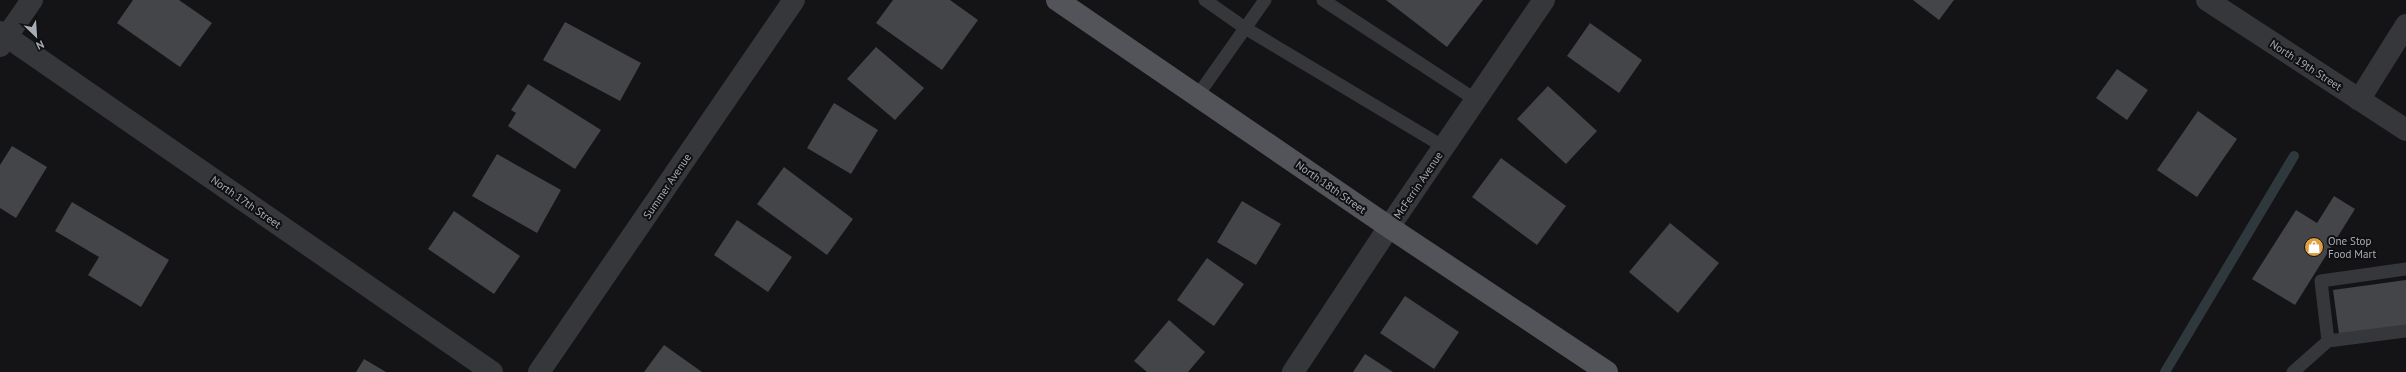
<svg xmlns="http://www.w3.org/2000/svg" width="2406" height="372" viewBox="0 0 2406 372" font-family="'PT Sans',sans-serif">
<rect width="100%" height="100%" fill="#141416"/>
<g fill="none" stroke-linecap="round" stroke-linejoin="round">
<!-- stream -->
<path stroke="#2f383d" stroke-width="10" d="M2165,372L2294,156"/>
</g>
<!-- building -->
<path fill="#434549" d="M133,0H179L212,23L180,67L117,23Z
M893,0H950L978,20L942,70L876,23Z
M1386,0H1483L1447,47Z
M1913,0H1954L1939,20Z
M565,22L641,63L620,101L543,60Z
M1590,23L1642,60L1619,93L1567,56Z
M876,47L924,88L895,120L847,79Z
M2117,69L2148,90L2127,120L2096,98Z
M528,84L601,130L575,169L508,126L516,113L511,110Z
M1548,86L1597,131L1566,164L1517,119Z
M834,103L878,130L851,174L807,148Z
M2198,111L2237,139L2197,197L2157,170Z
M12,146L47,167L16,218L0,208V165Z
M497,154L561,190L537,233L472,196Z
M1501,158L1566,206L1537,245L1472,197Z
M784,167L853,219L827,255L757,204Z
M2334,196L2355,209L2295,305L2252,279L2296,210L2317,223Z
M1242,201L1281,224L1256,265L1217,242Z
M72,202L169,260L141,307L88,275L99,257L55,231Z
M454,211L520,256L494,294L428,249Z
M737,220L792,257L768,292L714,255Z
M1670,223L1719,263L1678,313L1629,272Z
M1207,258L1244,284L1214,326L1177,300Z
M2406,280V325L2339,334L2333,290Z
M1405,296L1459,332L1434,369L1380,333Z
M1169,320L1205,352L1188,372H1147L1134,361Z
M664,345L702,372H644Z
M1365,354L1393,372H1353Z
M364,359L386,372H356Z"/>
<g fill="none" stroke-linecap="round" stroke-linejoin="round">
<!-- service -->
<path stroke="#36373a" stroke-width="13" d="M1205,0L1245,28L1444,147
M1323,0L1476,100
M1198,95L1265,0
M2328,341L2406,331
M2293,372L2328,341L2321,281L2406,269"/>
<!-- minor -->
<path stroke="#36373a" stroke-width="22" d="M2207,0L2406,130
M0,32L492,372
M0,46L32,0
M2359,100L2406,25
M539,372L794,0
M1293,372L1389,227"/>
<!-- tertiary -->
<path stroke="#36373a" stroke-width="22" d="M1389,227L1544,0"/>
<!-- primary -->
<path stroke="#525459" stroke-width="22" d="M1057,0L1389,227L1607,372"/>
</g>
<!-- icons -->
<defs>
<g id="shop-disc" transform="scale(1)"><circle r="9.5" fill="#df9f43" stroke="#0f0f11"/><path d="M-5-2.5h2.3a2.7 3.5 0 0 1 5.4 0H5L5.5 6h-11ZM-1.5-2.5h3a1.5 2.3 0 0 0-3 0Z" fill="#fff"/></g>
</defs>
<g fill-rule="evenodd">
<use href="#shop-disc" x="2314" y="247"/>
</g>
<g text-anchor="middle" stroke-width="4" stroke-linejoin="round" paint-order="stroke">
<!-- street labels -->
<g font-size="11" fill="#a7adb5" stroke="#0f0f11">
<text transform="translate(2306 65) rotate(33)" y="4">North 19th Street</text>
<text transform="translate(1418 185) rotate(-56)" y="4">McFerrin Avenue</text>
<text transform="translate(667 186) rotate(-56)" y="4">Summer Avenue</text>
<text transform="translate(1331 187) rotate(35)" y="4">North 18th Street</text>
<text transform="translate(246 202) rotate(35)" y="4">North 17th Street</text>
</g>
<!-- poi labels -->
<g font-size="11" fill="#a7adb5" stroke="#0f0f11" text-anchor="start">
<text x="2328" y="245">One Stop<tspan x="2328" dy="13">Food Mart</tspan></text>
</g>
</g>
<!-- north arrow -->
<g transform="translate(36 36) rotate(155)" stroke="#0f0f11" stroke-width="3" paint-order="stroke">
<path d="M0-3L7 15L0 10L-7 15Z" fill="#a7adb5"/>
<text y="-6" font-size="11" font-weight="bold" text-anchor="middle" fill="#a7adb5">N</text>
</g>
</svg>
